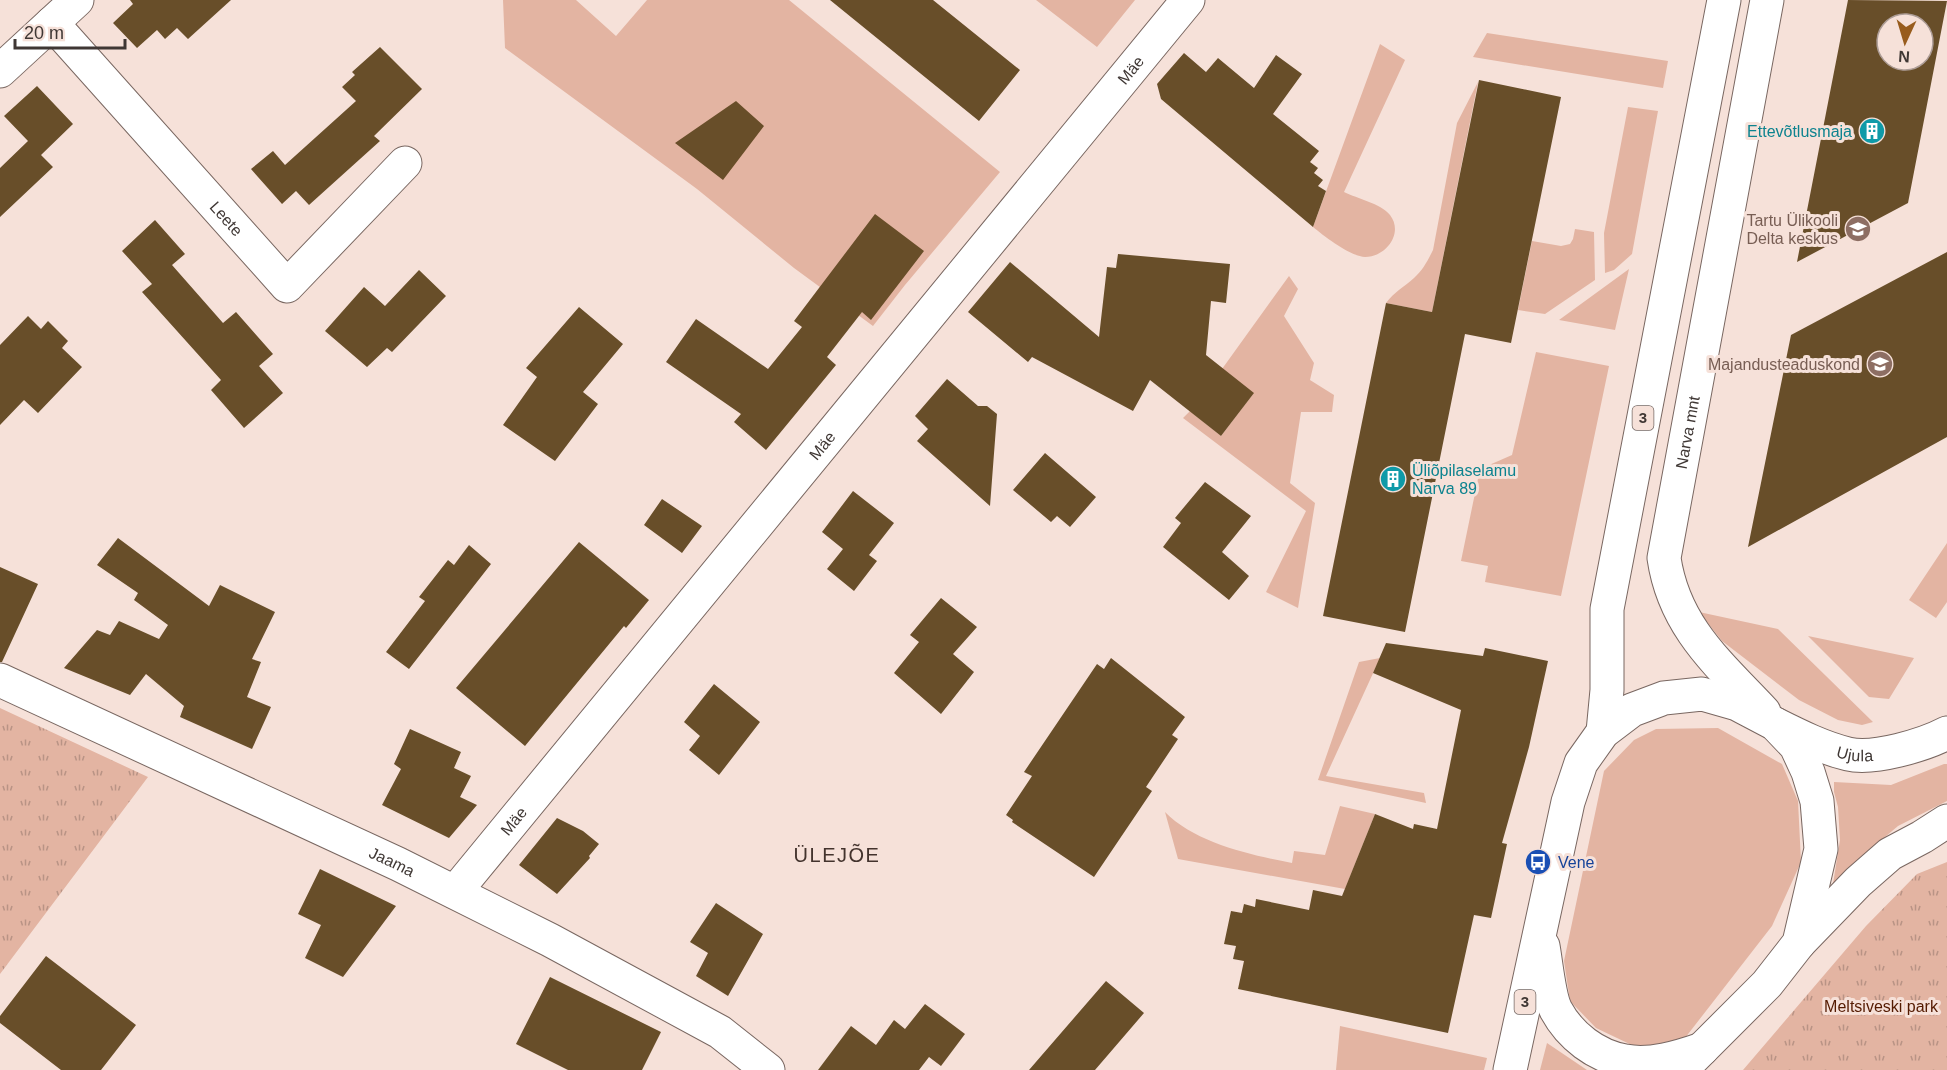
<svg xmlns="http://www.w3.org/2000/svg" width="1947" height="1070" viewBox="0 0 1947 1070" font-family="Helvetica,sans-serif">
<defs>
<pattern id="park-tufts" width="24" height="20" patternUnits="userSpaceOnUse" patternTransform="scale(1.5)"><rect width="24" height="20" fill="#e3b4a2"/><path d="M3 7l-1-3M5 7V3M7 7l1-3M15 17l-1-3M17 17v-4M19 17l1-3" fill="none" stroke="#b99385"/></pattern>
</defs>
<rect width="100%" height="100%" fill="#f6e1d9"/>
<!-- green -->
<path fill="#e3b4a2" d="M503,0H576L616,36L647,0H789L1000,172L905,285L873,326L794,268L697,189L505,48Z
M1036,0H1135L1097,47Z
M1487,33L1668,61L1663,88L1473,57Z
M1380,44L1405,60L1344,192C1358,199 1380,203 1390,215C1404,233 1386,257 1365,257C1350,256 1325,237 1313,227Z
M1478,82L1432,312L1386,303C1394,292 1404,287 1414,278C1423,270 1428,260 1433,250L1457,123Z
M1628,107L1658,111L1632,254L1614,270L1605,273L1604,233Z
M1575,229L1594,232L1595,280L1545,314L1518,310L1532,241L1561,246L1570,244L1573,239Z
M1629,269L1615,330L1559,320Z
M1289,276L1298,289L1284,316L1314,363L1310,380L1334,395L1332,412H1301L1290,483L1315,503L1298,608L1266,592L1306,511L1183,418L1190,411L1221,436L1253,394L1222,369Z
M1536,352L1609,366L1561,596L1485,582L1488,566L1461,561L1480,469L1512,455Z
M1947,543V602L1936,618L1909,600Z
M1699,612L1778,629L1873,722L1862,725L1838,720L1799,700L1722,641Z
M1808,636L1914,658L1889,699L1869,697Z
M1380,658L1326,776L1424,793L1426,803L1318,780L1359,662Z
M1718,728L1782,764L1798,801L1801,862L1772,926L1685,1038L1638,1048L1596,1028L1570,1001L1564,961L1604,771L1634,740L1656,729Z
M1944,764H1947V801L1898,826L1859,859L1832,890L1840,840L1838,807L1834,792V782L1891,785Z
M1340,806L1375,814L1345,889L1178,859L1165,812C1195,843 1251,855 1292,863L1294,851L1325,855Z
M1340,1026L1487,1058L1484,1070H1336Z
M1547,1043L1587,1070H1540Z"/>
<!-- park -->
<path fill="url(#park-tufts)" d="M0,708L148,777L0,974Z
M1947,862V1070H1743L1866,926L1917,874Z"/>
<!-- building -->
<path fill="#684e29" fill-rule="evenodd" d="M130,0H231L188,39L177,28L165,39L157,30L137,48L113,23L133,4Z
M830,0H933L1020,70L979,121Z
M1848,0L1947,1L1908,203L1797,262ZM1887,24H1923V60H1887Z
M380,47L422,89L374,136L380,141L309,205L296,191L282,204L251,169L273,151L285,165L356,101L342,87L355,75L352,72Z
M1184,53L1206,72L1218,58L1254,88L1276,55L1302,74L1273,114L1319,151L1310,162L1318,168L1314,173L1323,180L1318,186L1326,191L1313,227L1161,99L1157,84Z
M1479,80L1561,97L1511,343L1465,334L1405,632L1323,616L1386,303L1432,312Z
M37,86L73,124L41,155L53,167L0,217V168L28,141L4,116Z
M736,101L764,126L723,180L675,143Z
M875,214L924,251L871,320L862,312L827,357L836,365L766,450L734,422L741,414L666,362L696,319L768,369L802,327L794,321Z
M155,220L185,254L172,265L223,323L236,312L273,354L259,366L283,393L244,428L211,390L221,380L142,292L152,284L122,251Z
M1947,252V437L1748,547L1791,335Z
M1118,254L1230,264L1226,303L1211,301L1206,355L1254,393L1221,436L1150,380L1133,411L1032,357L1028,362L968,312L1010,262L1099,337L1107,267L1116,268Z
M419,270L446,296L392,352L387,348L367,367L325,331L364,287L385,306Z
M579,307L623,344L583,392L598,404L555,461L503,425L537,377L526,368Z
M28,316L41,329L48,321L68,341L62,348L82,367L38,413L24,400L0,425V345Z
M947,379L978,406H987L997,414L990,506L917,441L928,429L915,416Z
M1045,453L1096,497L1070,527L1057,516L1051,522L1013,490Z
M1205,482L1251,516L1222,552L1249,576L1229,600L1163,547L1181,523L1175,518Z
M853,491L894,523L869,555L877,561L854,591L827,569L843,549L822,532Z
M662,499L702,526L682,553L644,525Z
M118,538L209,606L220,585L275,612L252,659L261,662L247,697L271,707L252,749L180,717L184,706L146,674L130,695L64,668L97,630L110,635L119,621L159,639L168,625L134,600L138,593L97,565Z
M579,542L649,600L626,628L624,626L525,746L456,688Z
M469,545L491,564L409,669L386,652L425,601L419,597L448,560L454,565Z
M0,567L38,584L2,662H0Z
M941,598L977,627L953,654L974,672L941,714L894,673L919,642L910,635Z
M1386,643L1483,656L1485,648L1548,661L1529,747L1502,843L1507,844L1491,918L1474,915L1448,1033L1238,989L1244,961L1233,959L1236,946L1224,944L1231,911L1242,913L1244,904L1255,907L1256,899L1309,910L1313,890L1342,896L1375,814L1413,829L1414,824L1437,829L1461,710L1373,673Z
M1111,658L1185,717L1172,735L1178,739L1146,787L1152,791L1094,877L1012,822L1013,820L1006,815L1032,776L1024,772L1097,664L1104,669Z
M714,684L760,722L719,775L689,750L700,736L684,722Z
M410,729L461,752L454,768L471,776L460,797L477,805L449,838L382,805L401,769L394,764Z
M557,818L583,831L599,844L589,856L590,858L557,894L519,865Z
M320,869L396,906L343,977L305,958L321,925L298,914Z
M716,903L763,934L728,996L696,976L708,953L690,942Z
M46,956L136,1025L101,1070H61L0,1023V1016Z
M550,977L661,1032L642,1070H568L516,1044Z
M1106,981L1144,1013L1095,1070H1029Z
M925,1004L965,1034L941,1066L929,1057L919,1070H818L851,1026L876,1045L894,1020L905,1029Z"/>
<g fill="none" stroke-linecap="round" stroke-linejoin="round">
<!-- minor casing -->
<g stroke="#796761" stroke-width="35">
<g id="minor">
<path id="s1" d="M52,23L287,286L405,163"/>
<path d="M0,71L77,0"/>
<path id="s2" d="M0,680L398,864L550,940L720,1032L768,1070"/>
<path id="s3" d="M455,892L1188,0"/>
</g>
</g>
<!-- secondary casing -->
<g stroke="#796761" stroke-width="35">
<g id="secondary">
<path id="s4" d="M1775,724C1799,736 1823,748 1848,754C1874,760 1924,745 1947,733"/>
<path d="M1799,943L1858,882L1890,854L1922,837L1947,821"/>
</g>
</g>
<!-- trunk casing -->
<g stroke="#796761" stroke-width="35">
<g id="trunk">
<path id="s5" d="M1764,712C1719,664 1674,627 1664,558L1767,0"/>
<path d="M1603,732L1607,690V609L1724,0"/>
<path d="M1543,946C1546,962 1549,997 1556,1010C1570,1036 1596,1056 1625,1061C1650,1066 1679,1057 1702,1049"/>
<path d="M1510,1070L1568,802L1581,763L1603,732L1632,710L1664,698L1702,694L1737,704L1775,724L1796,746L1808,772L1817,801L1821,849L1799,943L1767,984L1681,1070"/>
</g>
</g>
<!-- minor -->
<use href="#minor" stroke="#fff" stroke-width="33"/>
<!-- secondary -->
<use href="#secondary" stroke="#fff" stroke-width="33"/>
<!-- trunk -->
<use href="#trunk" stroke="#fff" stroke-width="33"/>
</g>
<!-- icons -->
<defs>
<g id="building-disc" transform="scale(1.35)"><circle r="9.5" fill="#0f9aa8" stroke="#f6e1d9"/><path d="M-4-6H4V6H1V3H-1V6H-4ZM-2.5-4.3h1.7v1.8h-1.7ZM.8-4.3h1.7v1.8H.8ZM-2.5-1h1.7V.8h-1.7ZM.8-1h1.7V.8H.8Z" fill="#fff"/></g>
<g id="university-disc" transform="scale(1.35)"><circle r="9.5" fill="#8d6e63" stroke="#f6e1d9"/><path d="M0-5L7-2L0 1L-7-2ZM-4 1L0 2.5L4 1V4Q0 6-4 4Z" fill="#fff"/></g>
<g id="bus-disc" transform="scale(1.35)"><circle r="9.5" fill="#1a4fb4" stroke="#f6e1d9"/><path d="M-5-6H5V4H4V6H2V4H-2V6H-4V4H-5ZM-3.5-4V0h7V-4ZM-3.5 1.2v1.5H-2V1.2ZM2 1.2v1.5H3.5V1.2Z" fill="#fff"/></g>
</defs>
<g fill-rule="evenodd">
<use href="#building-disc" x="1872" y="131"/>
<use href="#university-disc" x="1858" y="229"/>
<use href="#university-disc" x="1880" y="364"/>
<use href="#building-disc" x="1393" y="479"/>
<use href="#bus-disc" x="1538" y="862"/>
</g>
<g text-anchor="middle" stroke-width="6" stroke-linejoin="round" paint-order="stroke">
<!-- shield labels -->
<g fill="#f6e1d9" stroke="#766a66" stroke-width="1.5">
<rect x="1632.5" y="406" width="21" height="24" rx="4.5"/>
<rect x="1514.5" y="990" width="21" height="24" rx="4.5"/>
</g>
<g font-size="15" font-weight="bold" fill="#3f3734">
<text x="1643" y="423">3</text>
<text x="1525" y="1007">3</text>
</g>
<!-- street labels -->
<g font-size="16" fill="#3f3734" stroke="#f6e1d9">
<text dy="6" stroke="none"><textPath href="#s3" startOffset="1064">Mäe</textPath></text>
<text dy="6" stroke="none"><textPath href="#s1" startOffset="262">Leete</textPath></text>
<text dy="6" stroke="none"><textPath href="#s5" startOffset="315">Narva mnt</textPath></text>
<text dy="6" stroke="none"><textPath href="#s3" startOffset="578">Mäe</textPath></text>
<text dy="6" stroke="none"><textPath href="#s4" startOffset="86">Ujula</textPath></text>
<text dy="6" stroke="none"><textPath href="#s3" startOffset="92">Mäe</textPath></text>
<text dy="6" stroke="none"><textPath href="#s2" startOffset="432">Jaama</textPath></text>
</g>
<!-- culture labels -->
<g font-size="16" fill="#0d838f" stroke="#f6e1d9" text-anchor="end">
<text x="1852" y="137">Ettevõtlusmaja</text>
<text x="1412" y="476" text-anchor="start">Üliõpilaselamu<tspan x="1412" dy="18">Narva 89</tspan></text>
</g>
<!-- education labels -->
<g font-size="16" fill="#785e54" stroke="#f6e1d9" text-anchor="end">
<text x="1838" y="226">Tartu Ülikooli<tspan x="1838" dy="18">Delta keskus</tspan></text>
<text x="1860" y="370">Majandusteaduskond</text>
</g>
<!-- transit labels -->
<g font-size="16" fill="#164399" stroke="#f6e1d9" text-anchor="start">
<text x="1558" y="868">Vene</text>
</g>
<!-- park labels -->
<g font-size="16" fill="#541a00" stroke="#f6e1d9">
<text x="1881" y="1012">Meltsiveski park</text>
</g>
<!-- quarter labels -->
<g font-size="20" letter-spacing="1.5" fill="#43332d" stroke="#f6e1d9">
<text x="837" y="862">ÜLEJÕE</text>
</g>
</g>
<!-- north arrow -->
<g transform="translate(1905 42) rotate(184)"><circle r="28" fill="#f6e1d9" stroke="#ad9d97" stroke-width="1.5"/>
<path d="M0-4.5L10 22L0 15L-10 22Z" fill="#985c1d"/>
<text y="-9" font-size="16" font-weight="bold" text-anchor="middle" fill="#3f3734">N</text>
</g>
<!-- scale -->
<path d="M15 39v9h110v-9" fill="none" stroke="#3f3734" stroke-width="3"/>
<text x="24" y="39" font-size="18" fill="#3f3734" stroke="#f6e1d9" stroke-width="4.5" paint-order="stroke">20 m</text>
</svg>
